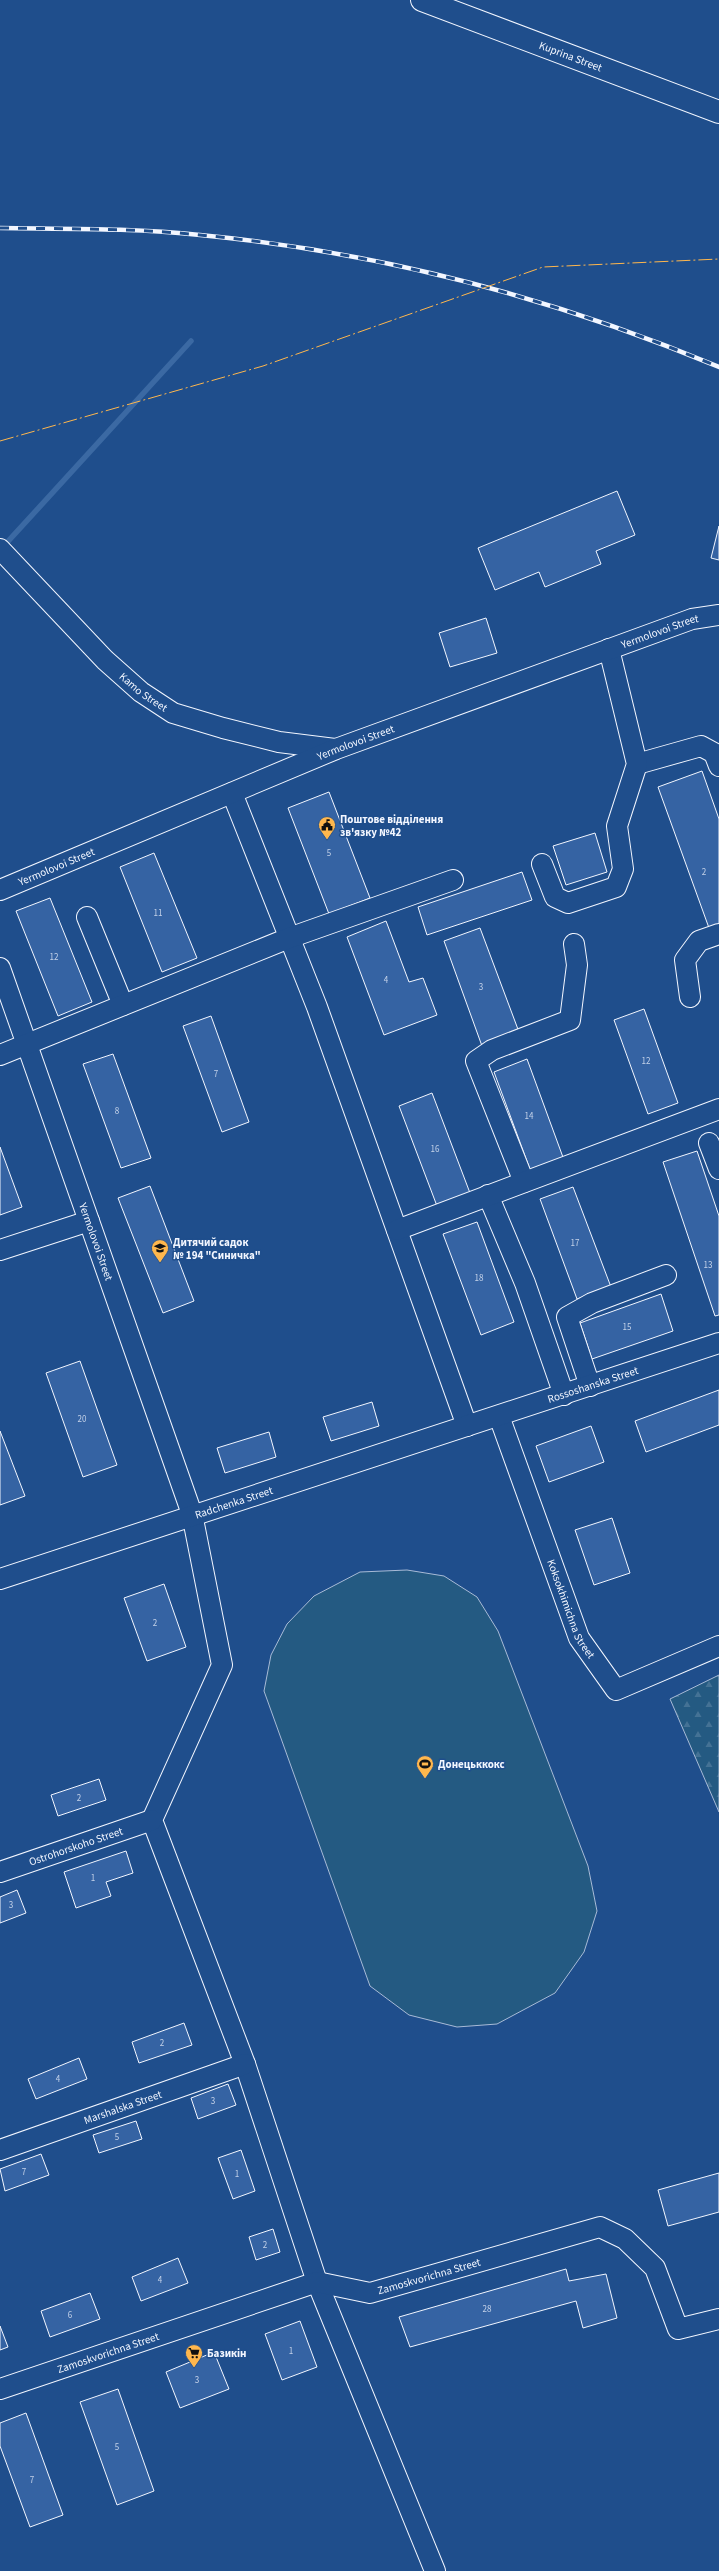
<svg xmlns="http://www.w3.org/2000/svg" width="719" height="2571" viewBox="0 0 719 2571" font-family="'Source Sans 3',sans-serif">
<defs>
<pattern id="forest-firs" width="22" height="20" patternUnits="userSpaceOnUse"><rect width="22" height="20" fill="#245a82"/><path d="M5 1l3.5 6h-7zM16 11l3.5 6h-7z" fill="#447295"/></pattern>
</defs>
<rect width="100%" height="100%" fill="#1f4e8c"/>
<!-- forest -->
<path fill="url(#forest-firs)" stroke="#a8bbd7" d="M719,1675V1812L670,1699Z"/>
<!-- pitch -->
<path fill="#245a82" stroke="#a8bbd7" d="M407,1570L444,1576L477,1597L498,1631L588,1866L597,1911L584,1952L555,1993L497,2024L457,2027L409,2015L370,1986L264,1691L271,1655L287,1624L314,1596L360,1572Z"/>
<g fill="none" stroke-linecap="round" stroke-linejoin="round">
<!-- stream -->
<path stroke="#3b69a3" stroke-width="5.5" d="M2,548L191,341"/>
</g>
<!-- building -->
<path fill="#3563a3" stroke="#f2f6ff" d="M617,491L635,535L596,551L601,564L545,587L539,572L495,590L478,548Z
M719,526V560L711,558Z
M486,618L497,653L450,667L439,633Z
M702,771L719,819V924L709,928L658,787Z
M329,792L370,898L329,914L288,808Z
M595,833L607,872L566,885L553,846Z
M154,853L197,958L162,972L120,867Z
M522,872L532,900L427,935L418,907Z
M50,898L92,1002L58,1016L16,911Z
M386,921L409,982L423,978L437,1015L384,1035L347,937Z
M480,928L519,1032L482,1046L444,941Z
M644,1009L678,1103L648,1114L614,1020Z
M211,1016L249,1122L222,1132L183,1026Z
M113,1054L151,1158L121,1168L83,1064Z
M527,1059L564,1160L531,1172L494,1072Z
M432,1093L470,1193L437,1206L399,1106Z
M0,1147L22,1207L0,1215Z
M697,1151L719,1216V1315L715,1316L663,1162Z
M150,1186L194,1301L163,1313L118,1198Z
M573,1187L611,1287L577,1299L540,1199Z
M477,1222L514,1322L481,1335L443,1234Z
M661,1294L673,1331L592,1359L580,1323Z
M80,1361L117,1465L83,1477L46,1373Z
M719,1390V1425L646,1452L635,1421Z
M372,1402L379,1426L331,1441L323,1417Z
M591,1426L604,1462L549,1482L536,1446Z
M0,1431L25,1496L0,1505Z
M269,1432L276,1457L225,1473L217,1448Z
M612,1518L630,1573L594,1585L575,1530Z
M164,1584L186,1647L147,1661L124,1598Z
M99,1779L106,1800L58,1816L51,1795Z
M126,1851L133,1873L106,1882L111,1896L76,1908L64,1872Z
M17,1890L26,1913L0,1923V1897Z
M184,2023L192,2045L139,2063L132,2042Z
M79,2058L87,2079L36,2099L28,2079Z
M228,2084L236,2105L198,2119L191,2098Z
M136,2121L142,2139L99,2153L93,2135Z
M241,2150L255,2191L233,2199L218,2158Z
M41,2154L49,2175L5,2191L0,2169Z
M719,2173V2212L668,2226L658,2190Z
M273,2229L280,2252L256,2260L249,2237Z
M178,2258L188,2283L141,2301L132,2277Z
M566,2269L569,2281L606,2274L617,2318L583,2328L576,2301L410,2347L399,2317Z
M90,2293L100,2319L50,2337L41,2311Z
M300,2321L317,2367L282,2380L265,2334Z
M0,2326L8,2347L0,2350Z
M214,2352L229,2389L180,2408L166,2372Z
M118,2389L154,2491L117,2505L80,2402Z
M26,2413L63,2515L30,2527L0,2446V2423Z"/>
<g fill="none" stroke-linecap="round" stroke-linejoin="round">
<!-- minor casing -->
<g stroke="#f2f6ff" stroke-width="22">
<g id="minor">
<path id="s1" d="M0,549L105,660L141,692L173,713L223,728L279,742L335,749"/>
<path d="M637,764L701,746L714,753L719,766"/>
<path d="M232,793L317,1007L467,1426"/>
<path d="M542,864L555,897L568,903L616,887L623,869L617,826L637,764L609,649"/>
<path id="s2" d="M0,890L336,749L692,619L719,615"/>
<path d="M87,917L123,1005"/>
<path id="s3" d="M0,968L192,1514L222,1665L152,1820L245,2064L317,2282L435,2571"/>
<path d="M690,997L685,960L699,941L719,934"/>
<path d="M0,1055L289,938L453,880"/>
<path d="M709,1143L719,1169"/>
<path d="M524,1182L476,1061L492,1050L570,1020L577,965L574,944"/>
<path d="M488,1195L525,1283L564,1395"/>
<path d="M397,1230L719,1109"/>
<path d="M0,1250L89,1221"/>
<path d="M590,1386L567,1317L592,1303L666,1275"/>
<path id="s4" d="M499,1416L579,1638L616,1690L719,1646"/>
<path id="s5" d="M0,1579L719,1343"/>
<path id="s6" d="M0,1872L152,1820"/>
<path id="s7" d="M0,2150L245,2064"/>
<path id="s8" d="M0,2389L317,2282L370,2293L600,2227L625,2239L655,2268L678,2329L719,2319"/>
</g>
</g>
<!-- major casing -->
<g stroke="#f2f6ff" stroke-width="24">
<g id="major">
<path id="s9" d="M422,0L719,112"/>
</g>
</g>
<!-- minor -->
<use href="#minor" stroke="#1f4e8c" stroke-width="20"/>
<!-- major -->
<use href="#major" stroke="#1f4e8c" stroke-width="22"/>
<!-- rail casing -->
<g stroke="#f2f6ff" stroke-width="4.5">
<path id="rail" d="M0,228C67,229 134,228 200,235C378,252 554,298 719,367"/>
</g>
<!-- rail -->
<use href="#rail" stroke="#1f4e8c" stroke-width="3" stroke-dasharray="9" stroke-linecap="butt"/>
<!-- power -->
<path stroke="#ffb74d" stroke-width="1" stroke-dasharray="14 3 2 3" stroke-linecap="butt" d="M0,441L263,366L543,267L719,259"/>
</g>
<!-- icons -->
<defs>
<g id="civic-pin" transform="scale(0.9)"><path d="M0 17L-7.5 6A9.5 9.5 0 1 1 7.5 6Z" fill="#ffb74d" stroke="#1f4e8c"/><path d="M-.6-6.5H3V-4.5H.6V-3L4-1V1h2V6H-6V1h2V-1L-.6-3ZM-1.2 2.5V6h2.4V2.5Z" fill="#111"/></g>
<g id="school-pin" transform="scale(0.9)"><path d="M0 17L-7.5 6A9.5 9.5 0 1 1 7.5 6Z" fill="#ffb74d" stroke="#1f4e8c"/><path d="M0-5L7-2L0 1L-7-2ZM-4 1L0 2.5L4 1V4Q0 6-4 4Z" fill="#111"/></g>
<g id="stadium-pin" transform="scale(0.9)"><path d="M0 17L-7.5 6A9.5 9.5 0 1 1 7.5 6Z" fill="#ffb74d" stroke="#1f4e8c"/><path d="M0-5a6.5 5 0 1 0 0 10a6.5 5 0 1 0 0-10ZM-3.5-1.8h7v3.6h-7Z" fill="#111"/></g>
<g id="supermarket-pin" transform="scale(0.9)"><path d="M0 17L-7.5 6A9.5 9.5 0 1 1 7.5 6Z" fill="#ffb74d" stroke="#1f4e8c"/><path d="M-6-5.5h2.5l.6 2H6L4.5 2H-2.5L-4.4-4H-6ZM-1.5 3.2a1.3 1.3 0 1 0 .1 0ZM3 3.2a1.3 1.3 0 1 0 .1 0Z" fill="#111"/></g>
</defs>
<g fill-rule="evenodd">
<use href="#civic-pin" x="327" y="825"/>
<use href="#school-pin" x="160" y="1248"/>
<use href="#stadium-pin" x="425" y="1764"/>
<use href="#supermarket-pin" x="194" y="2353"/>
</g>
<g text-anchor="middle" stroke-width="3" stroke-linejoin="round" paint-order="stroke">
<!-- number labels -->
<g font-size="9" fill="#c3d1e8">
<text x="329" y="856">5</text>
<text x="704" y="875">2</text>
<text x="158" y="916">11</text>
<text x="54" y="960">12</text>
<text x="386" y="983">4</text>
<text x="481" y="990">3</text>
<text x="646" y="1064">12</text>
<text x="216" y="1077">7</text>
<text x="117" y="1114">8</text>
<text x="529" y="1119">14</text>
<text x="435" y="1152">16</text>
<text x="575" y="1246">17</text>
<text x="708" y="1268">13</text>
<text x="479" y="1281">18</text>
<text x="627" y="1330">15</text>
<text x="82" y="1422">20</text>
<text x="155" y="1626">2</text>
<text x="79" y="1801">2</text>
<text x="93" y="1881">1</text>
<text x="11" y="1908">3</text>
<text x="162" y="2046">2</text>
<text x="58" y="2082">4</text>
<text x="213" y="2104">3</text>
<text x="117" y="2140">5</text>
<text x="24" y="2175">7</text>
<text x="237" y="2177">1</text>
<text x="265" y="2248">2</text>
<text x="160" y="2283">4</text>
<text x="487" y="2312">28</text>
<text x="70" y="2318">6</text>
<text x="291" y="2354">1</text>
<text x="197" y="2383">3</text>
<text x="117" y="2450">5</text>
<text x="32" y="2483">7</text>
</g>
<!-- street labels -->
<g font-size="11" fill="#f2f6ff" stroke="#1f4e8c">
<text dy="4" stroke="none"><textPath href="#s9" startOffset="159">Kuprina Street</textPath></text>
<text dy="4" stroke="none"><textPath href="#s2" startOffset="709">Yermolovoi Street</textPath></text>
<text dy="4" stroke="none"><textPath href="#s1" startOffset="203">Kamo Street</textPath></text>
<text dy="4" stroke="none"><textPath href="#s2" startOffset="385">Yermolovoi Street</textPath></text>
<text dy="4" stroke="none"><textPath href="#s2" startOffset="61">Yermolovoi Street</textPath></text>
<text dy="4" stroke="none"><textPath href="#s3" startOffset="290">Yermolovoi Street</textPath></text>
<text dy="4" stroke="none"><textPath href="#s5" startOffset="624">Rossoshanska Street</textPath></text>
<text dy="4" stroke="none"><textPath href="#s5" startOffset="246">Radchenka Street</textPath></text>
<text dy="4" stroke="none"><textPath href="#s4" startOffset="206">Koksokhimichna Street</textPath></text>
<text dy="4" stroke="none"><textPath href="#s6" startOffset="80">Ostrohorskoho Street</textPath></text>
<text dy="4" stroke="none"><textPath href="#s7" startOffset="130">Marshalska Street</textPath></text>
<text dy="4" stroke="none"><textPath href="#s8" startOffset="450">Zamoskvorichna Street</textPath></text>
<text dy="4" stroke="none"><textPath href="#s8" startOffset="114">Zamoskvorichna Street</textPath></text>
</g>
<!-- poi labels -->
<g font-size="11" font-weight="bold" fill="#f2f6ff" stroke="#1f4e8c" text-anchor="start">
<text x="340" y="823">Поштове відділення<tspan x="340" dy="13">зв'язку №42</tspan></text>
<text x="173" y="1246">Дитячий садок<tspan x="173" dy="13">№ 194 "Синичка"</tspan></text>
<text x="438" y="1768">Донецьккокс</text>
<text x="207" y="2357">Базикін</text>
</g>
</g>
</svg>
